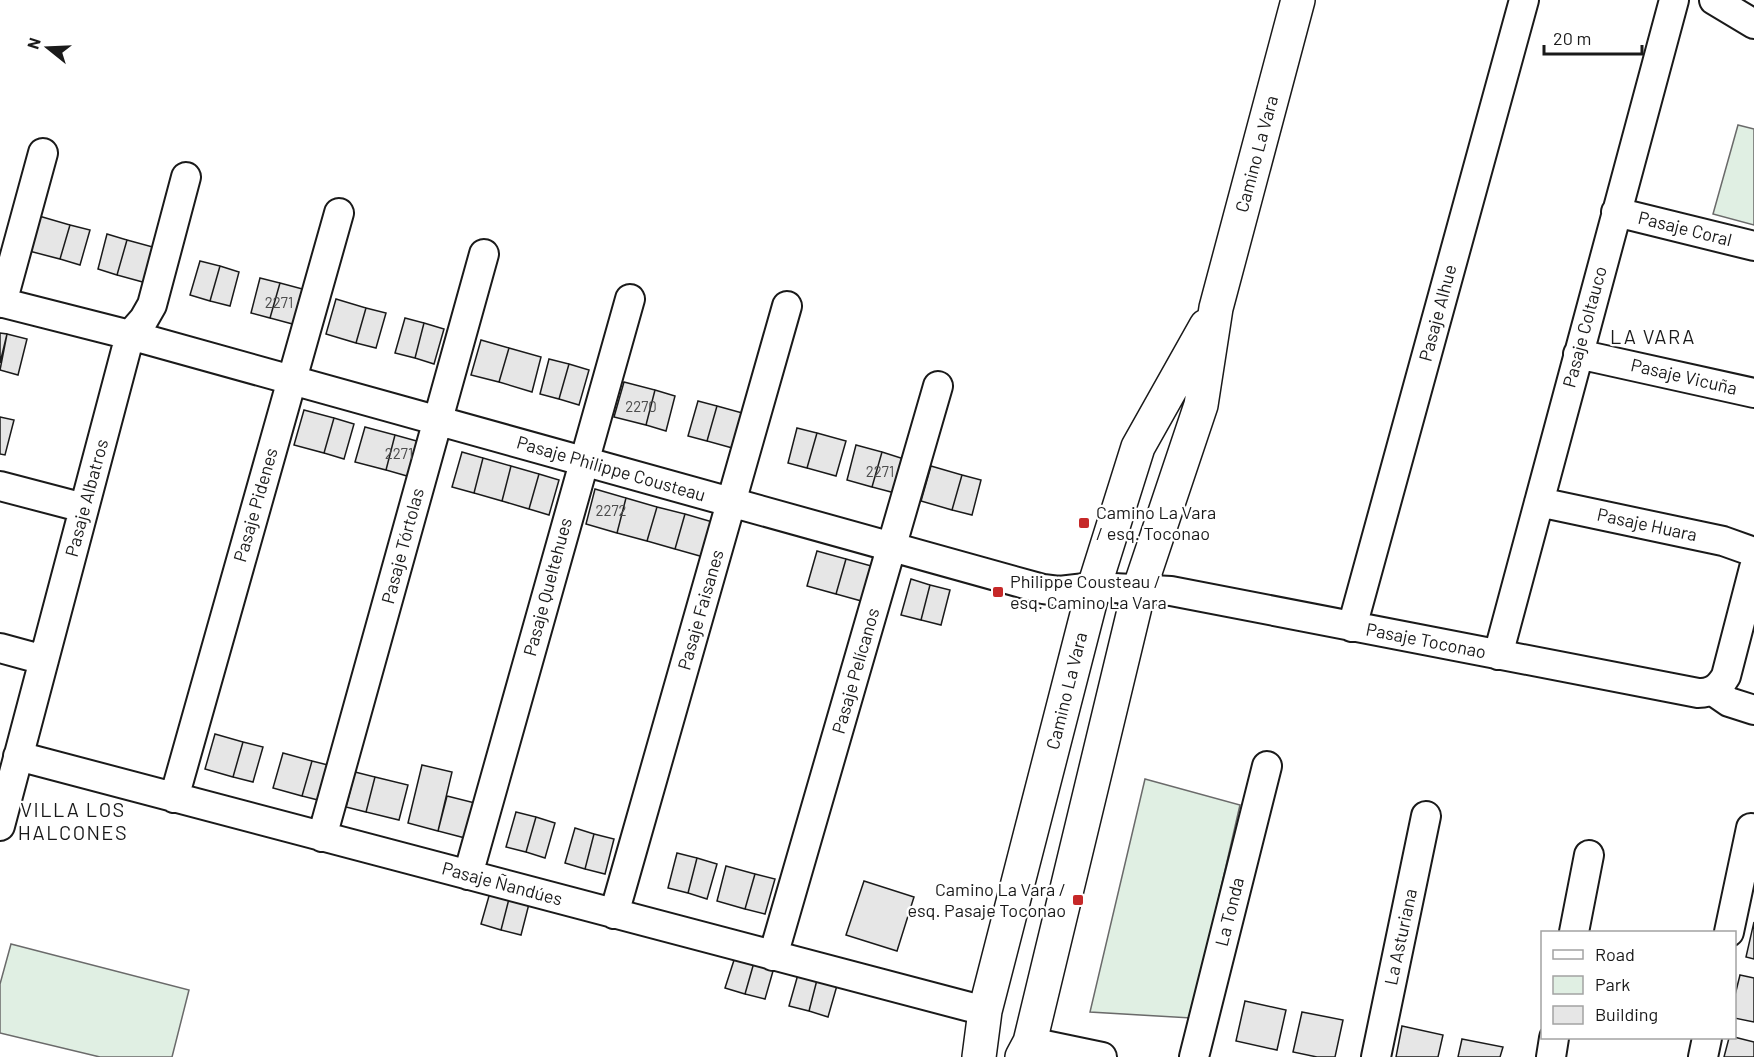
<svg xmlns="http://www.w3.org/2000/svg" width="1754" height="1057" viewBox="0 0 1754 1057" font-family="Barlow,sans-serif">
<rect width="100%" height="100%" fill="#fff"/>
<!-- green -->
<path fill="#e0efe3" stroke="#6a6a6a" stroke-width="1.5" d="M1738,125L1754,129V225L1713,214Z
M1145,779L1240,805L1191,1018L1090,1012Z
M11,944L189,990L172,1057H100L0,1033V984Z"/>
<!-- building -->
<path fill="#e6e6e6" stroke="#1a1a1a" stroke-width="1.5" d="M39,216L70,225L60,259L29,251Z
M70,225L90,230L80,265L60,259Z
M107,234L127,240L117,275L98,269Z
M127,240L160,249L150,284L117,275Z
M200,261L220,266L210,301L190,295Z
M220,266L239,272L230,306L210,301Z
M260,278L280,283L270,318L251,313Z
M280,283L310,291L300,326L270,318Z
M336,299L366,308L356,343L326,334Z
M366,308L386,313L376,348L356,343Z
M405,318L424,323L415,358L395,353Z
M424,323L444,329L434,364L415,358Z
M0,333L7,334L0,363Z
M7,334L27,339L18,375L0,370Z
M481,340L509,348L499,382L471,375Z
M509,348L541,357L532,392L499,382Z
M549,359L569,364L559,399L540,394Z
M569,364L589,370L579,405L559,399Z
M624,382L655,390L646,425L614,417Z
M655,390L675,396L666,431L646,425Z
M698,401L717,406L707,441L688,436Z
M717,406L746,414L736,449L707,441Z
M304,410L334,418L324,453L294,445Z
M0,417L14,420L5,455L0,454Z
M334,418L354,424L344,459L324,453Z
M365,427L395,435L386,470L355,462Z
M797,428L817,433L807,468L788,463Z
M817,433L846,441L836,476L807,468Z
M395,435L424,443L414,478L386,470Z
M856,445L882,452L872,487L847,480Z
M462,452L483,458L474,493L452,487Z
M882,452L904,459L895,493L872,487Z
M483,458L511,466L502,501L474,493Z
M511,466L539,474L529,509L502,501Z
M931,466L962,475L952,510L921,501Z
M539,474L559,480L549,515L529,509Z
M962,475L981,480L972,515L952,510Z
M595,489L626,498L617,533L586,524Z
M626,498L657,507L647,541L617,533Z
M657,507L685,514L675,549L647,541Z
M685,514L716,523L707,558L675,549Z
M817,551L846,559L836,594L807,586Z
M846,559L875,567L865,602L836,594Z
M911,579L930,585L921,620L901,615Z
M930,585L950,590L941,625L921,620Z
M215,734L243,742L233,777L205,769Z
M243,742L263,747L253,782L233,777Z
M283,753L312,761L302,796L273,788Z
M312,761L332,766L322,801L302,796Z
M422,765L452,772L438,831L408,823Z
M355,772L375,777L366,812L346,807Z
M375,777L408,785L399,820L366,812Z
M447,796L479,804L469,839L438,831Z
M516,812L536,817L526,852L506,847Z
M536,817L555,823L545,858L526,852Z
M575,828L594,834L585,869L565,863Z
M594,834L614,839L605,874L585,869Z
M677,853L697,858L688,893L668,888Z
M697,858L717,864L707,899L688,893Z
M726,866L755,874L745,909L717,901Z
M755,874L775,879L765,914L745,909Z
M864,881L914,897L897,951L846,935Z
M491,889L510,895L501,930L481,924Z
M510,895L530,900L521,935L501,930Z
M1754,922V959L1746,957Z
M736,954L755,959L745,994L725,988Z
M755,959L775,964L765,999L745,994Z
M799,971L818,976L809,1011L789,1006Z
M1740,975L1754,978V1022L1734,1018V999Z
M818,976L838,982L828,1017L809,1011Z
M1245,1001L1286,1010L1277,1050L1236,1041Z
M1302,1012L1343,1020L1335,1057H1317L1293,1052Z
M1402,1026L1443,1035L1438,1057H1396Z
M1734,1037L1754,1042V1057H1724L1729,1038Z
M1462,1039L1503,1047L1500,1057H1458Z"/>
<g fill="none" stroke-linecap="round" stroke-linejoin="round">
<!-- minor casing -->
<g stroke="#1a1a1a" stroke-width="32">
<path id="minor" d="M1714,0L1754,24
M1616,212L1754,246
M0,302L130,335L1043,589L1059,591L1094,587L1171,591L1698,693C1712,693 1719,688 1726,676L1754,568
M2,303L43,153
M1578,354L1754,393
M0,486L84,508
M1539,502L1723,541L1754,552
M1352,627L1524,0
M0,648L44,660
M1498,655L1674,0
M1713,691L1729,702L1754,710
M18,756L985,1011
M174,798L339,213
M0,826L130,335L144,319L152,305L186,177
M322,837L484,254
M468,875L630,299
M614,914L787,306
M1574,932L1589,855
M1729,932L1751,828
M773,956L938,386
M1030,1042L1102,1057
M1194,1057L1267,766
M1376,1057L1426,816
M1551,1057L1554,1038
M1703,1057L1707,1038"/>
</g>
<!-- tertiary casing -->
<g stroke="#1a1a1a" stroke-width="36">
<path id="tertiary" d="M979,1057L985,1011L1094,587L1138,447L1206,326
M1022,1057L1030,1042L1139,590L1201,405L1216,308L1298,0"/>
</g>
<!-- minor -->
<use href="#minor" stroke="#fff" stroke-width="28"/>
<!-- tertiary -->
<use href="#tertiary" stroke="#fff" stroke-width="33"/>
</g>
<!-- markers -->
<g fill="#c62828" stroke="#fff" stroke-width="2">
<rect x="1078" y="517" width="12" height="12" rx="3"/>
<rect x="992" y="586" width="12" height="12" rx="3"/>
<rect x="1072" y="894" width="12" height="12" rx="3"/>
</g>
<g text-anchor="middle" stroke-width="4.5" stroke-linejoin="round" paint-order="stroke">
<!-- number labels -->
<g font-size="15" fill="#4d4d4d">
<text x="279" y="308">2271</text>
<text x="641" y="412">2270</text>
<text x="399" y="459">2271</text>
<text x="880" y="477">2271</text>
<text x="611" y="516">2272</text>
</g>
<!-- street labels -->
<g font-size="18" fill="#1a1a1a" stroke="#fff">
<text transform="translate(1257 154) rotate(-75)" y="6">Camino La Vara</text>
<text transform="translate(1685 229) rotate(14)" y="6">Pasaje Coral</text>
<text transform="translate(1438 313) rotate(-75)" y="6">Pasaje Alhue</text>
<text transform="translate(1585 327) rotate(-75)" y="6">Pasaje Coltauco</text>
<text transform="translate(1684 377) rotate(13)" y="6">Pasaje Vicuña</text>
<text transform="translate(611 469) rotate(16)" y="6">Pasaje Philippe Cousteau</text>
<text transform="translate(87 498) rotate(-75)" y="6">Pasaje Albatros</text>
<text transform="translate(256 505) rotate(-74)" y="6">Pasaje Pidenes</text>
<text transform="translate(1647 525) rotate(12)" y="6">Pasaje Huara</text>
<text transform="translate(403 546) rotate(-75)" y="6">Pasaje Tórtolas</text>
<text transform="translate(548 587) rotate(-75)" y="6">Pasaje Queltehues</text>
<text transform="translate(701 610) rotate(-74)" y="6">Pasaje Faisanes</text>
<text transform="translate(1426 641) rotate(11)" y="6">Pasaje Toconao</text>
<text transform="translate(856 671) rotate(-74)" y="6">Pasaje Pelícanos</text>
<text transform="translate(1067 691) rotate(-76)" y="6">Camino La Vara</text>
<text transform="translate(502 884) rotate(15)" y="6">Pasaje Ñandúes</text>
<text transform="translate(1230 912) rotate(-76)" y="6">La Tonda</text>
<text transform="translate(1401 937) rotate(-78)" y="6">La Asturiana</text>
</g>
<!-- poi labels -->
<g font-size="18" fill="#1a1a1a" stroke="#fff" text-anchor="start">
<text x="1096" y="519">Camino La Vara<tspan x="1096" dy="21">/ esq. Toconao</tspan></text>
<text x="1010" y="588">Philippe Cousteau /<tspan x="1010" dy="21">esq. Camino La Vara</tspan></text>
<text x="1066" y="896" text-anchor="end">Camino La Vara /<tspan x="1066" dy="21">esq. Pasaje Toconao</tspan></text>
</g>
<!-- neighbourhood labels -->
<g font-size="20" letter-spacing="1.5" fill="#1a1a1a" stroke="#fff">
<text x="1653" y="344">LA VARA</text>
<text x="73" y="817">VILLA LOS<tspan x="73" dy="23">HALCONES</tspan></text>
</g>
</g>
<!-- legend -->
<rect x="1541" y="931" width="195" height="108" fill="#ffffff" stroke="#a3a3a3" stroke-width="1.5"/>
<rect x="1553" y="950" width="30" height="9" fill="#ffffff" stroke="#a3a3a3" stroke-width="1.5"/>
<text x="1595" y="961" font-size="18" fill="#1a1a1a">Road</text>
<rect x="1553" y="976" width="30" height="18" fill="#e0efe3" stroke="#a3a3a3" stroke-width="1.5"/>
<text x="1595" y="991" font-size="18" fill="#1a1a1a">Park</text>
<rect x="1553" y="1006" width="30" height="18" fill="#e6e6e6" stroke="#a3a3a3" stroke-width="1.5"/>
<text x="1595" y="1021" font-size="18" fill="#1a1a1a">Building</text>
<!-- north arrow -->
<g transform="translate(48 48) rotate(288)" stroke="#ffffff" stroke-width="4.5" paint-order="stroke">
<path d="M0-4.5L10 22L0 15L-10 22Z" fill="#1a1a1a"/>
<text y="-9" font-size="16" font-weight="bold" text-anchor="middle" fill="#1a1a1a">N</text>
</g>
<!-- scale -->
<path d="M1544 45v9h98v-9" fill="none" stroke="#1a1a1a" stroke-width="3"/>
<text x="1553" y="45" font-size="18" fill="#1a1a1a" stroke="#ffffff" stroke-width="4.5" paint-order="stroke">20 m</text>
</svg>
